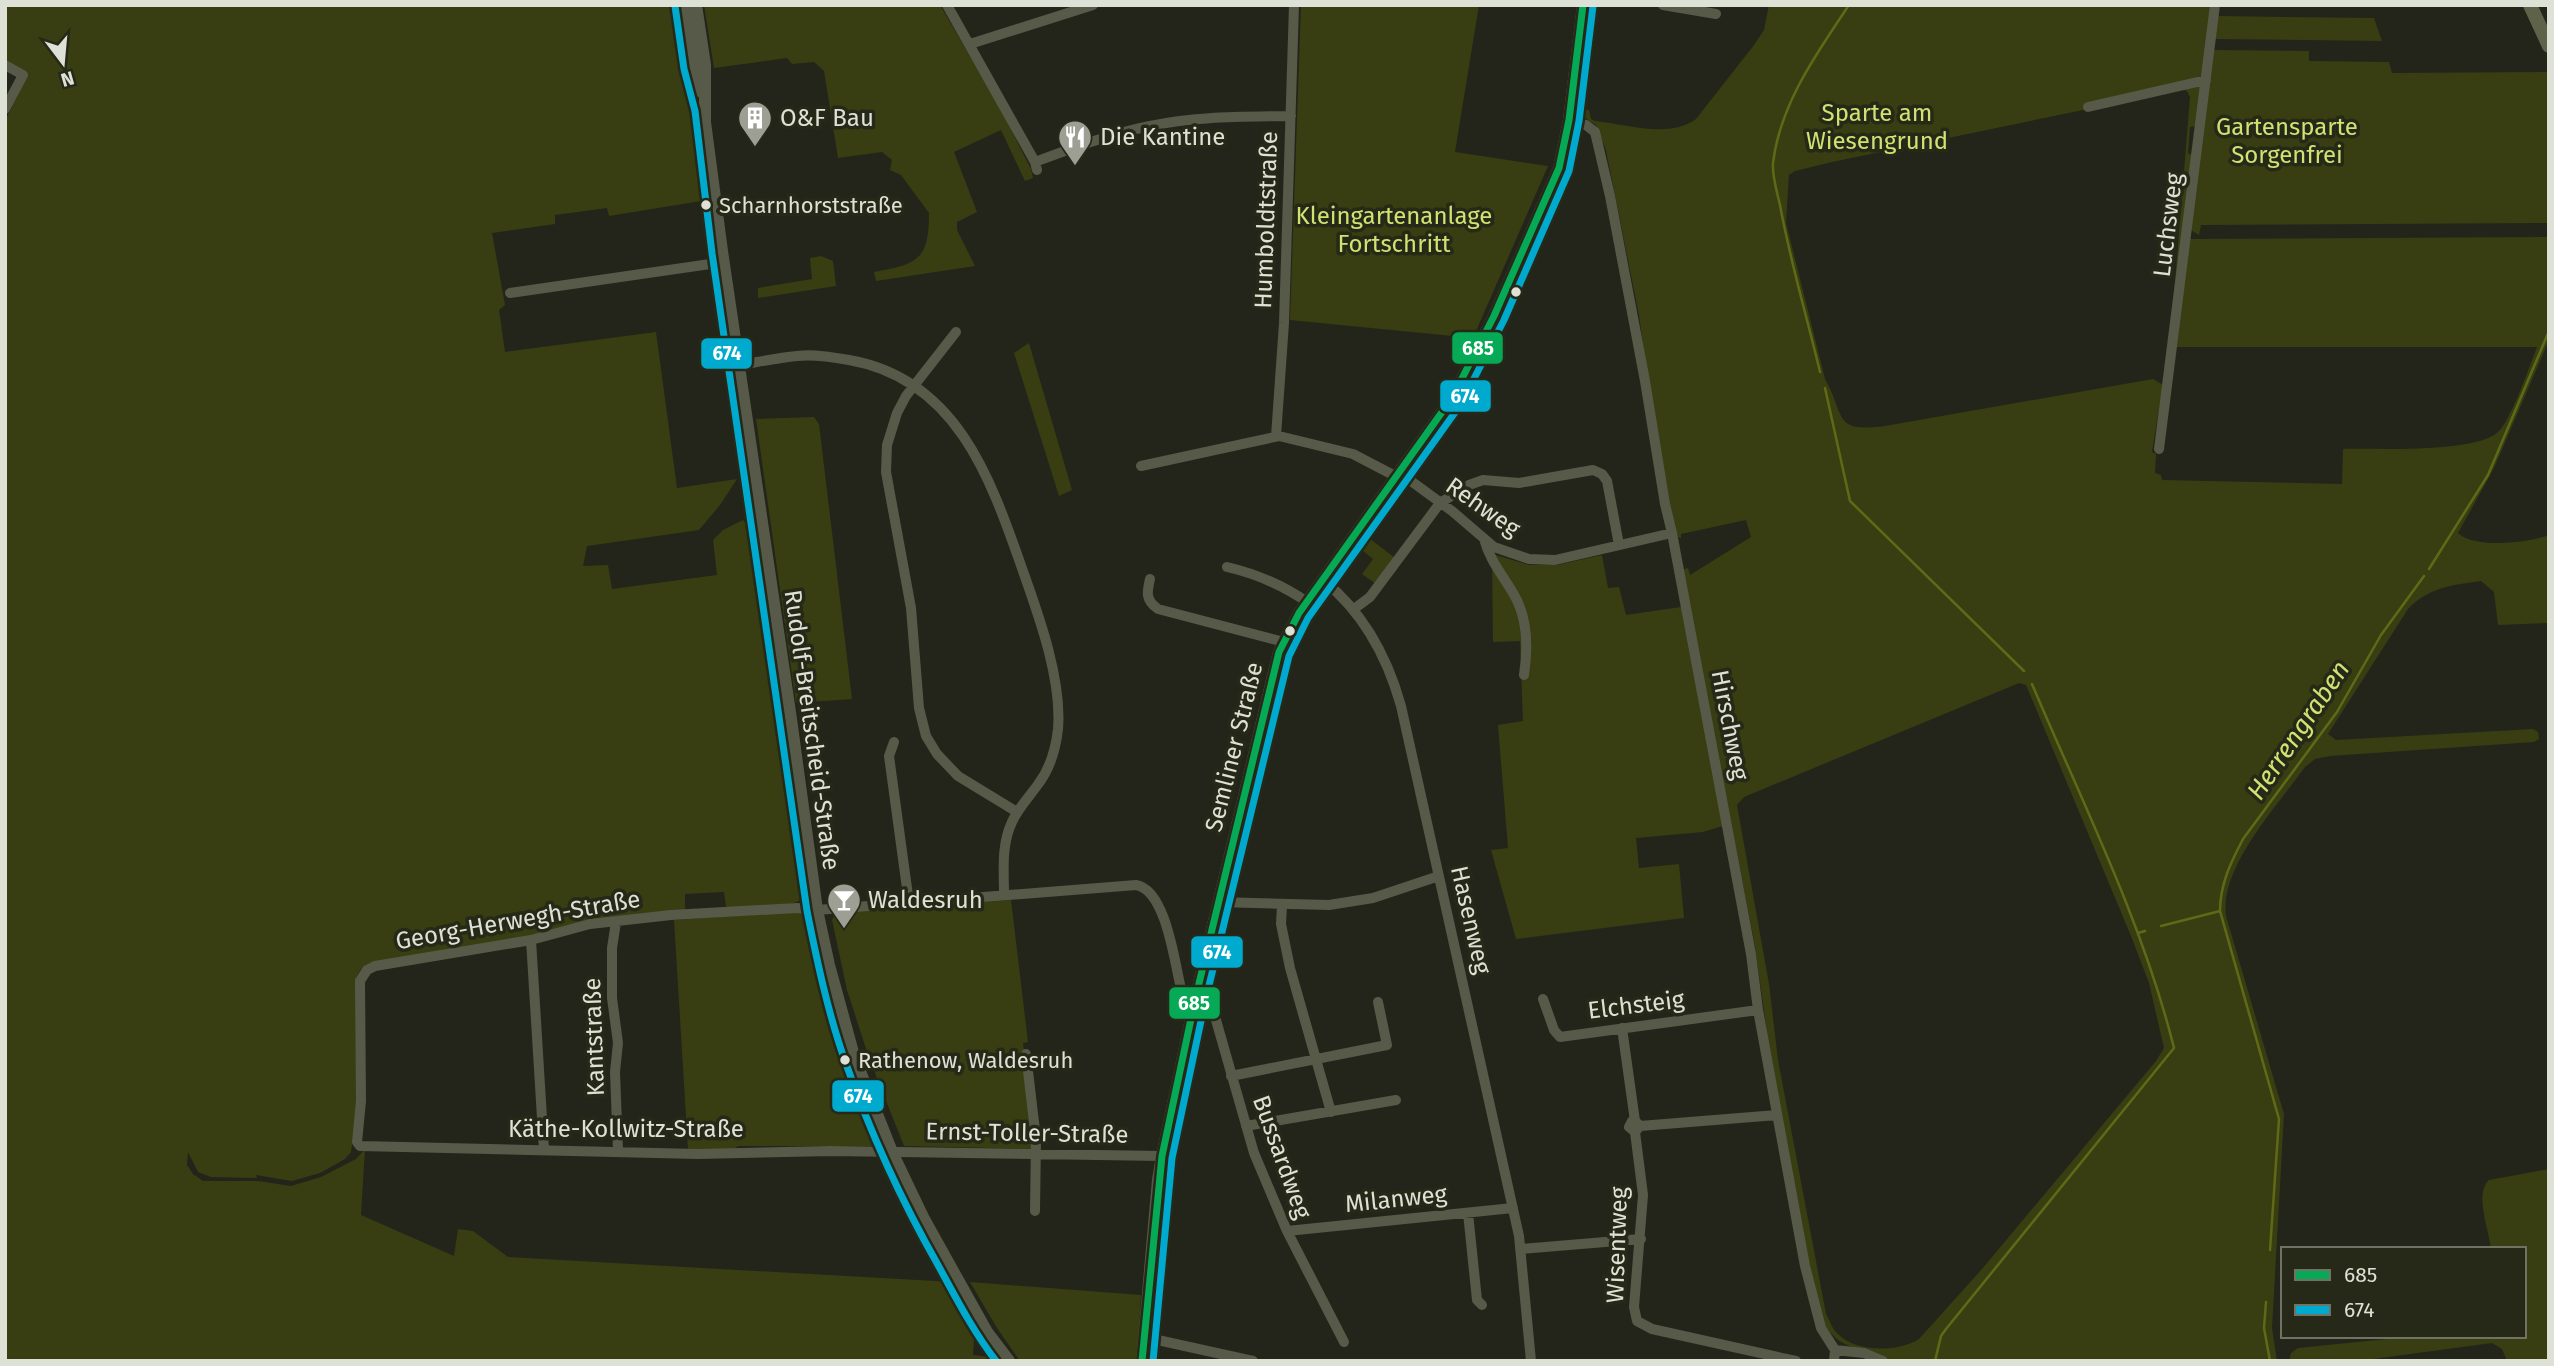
<svg xmlns="http://www.w3.org/2000/svg" width="2554" height="1366" viewBox="0 0 2554 1366" font-family="'Fira Sans',sans-serif">
<rect width="100%" height="100%" fill="#23251b"/>
<!-- green -->
<path fill="#383e11" fill-rule="evenodd" d="M5,5H678L707,200L609,216L607,208L555,215V224L492,233L505,305L499,310L505,352L656,332L677,488L737,479L720,505L699,530L587,546L583,566L608,565L612,589L717,575L713,540L723,530L743,520L755,533L805,898C787,909 747,909 726,907L724,892L685,894V912L369,963L361,969L356,978L357,1105L351,1152L345,1159L320,1173L292,1181L256,1175L257,1178L211,1177L198,1172L188,1152L187,1165L193,1174L203,1181H258L291,1186L321,1177L356,1159L365,1149L361,1215L454,1256L458,1229L473,1231L508,1257L953,1282L975,1321L973,1355L999,1358L1002,1361H5V121L26,78L5,60Z
M704,5H940L999,106L1031,169L1033,178L1025,181L1001,130L954,152L977,212L957,222V230L975,266L876,281L874,272C918,264 929,260 929,213L901,175L890,170L892,160L882,152L838,158L824,71L814,62L792,64L787,58L714,68Z
M1301,5H1479L1455,152L1548,166L1473,338L1290,320Z
M1769,5H2211L2204,76L2088,109L1832,162L1795,171L1789,175L1786,223L1825,379C1846,415 1831,433 1885,426L2153,379L2163,385L2152,452L2156,454L2155,473L2161,475L2162,480L2342,484L2343,449C2375,448 2481,454 2500,430C2513,414 2529,368 2537,347H2176L2190,239L2549,237V340L2494,468L2458,533C2474,549 2528,543 2549,535V623L2498,625L2494,592L2481,581C2453,585 2429,587 2408,609L2328,734L2336,740L2533,729L2538,732L2539,739L2534,742L2330,756L2315,759L2305,767C2277,806 2219,868 2226,916L2284,1114L2272,1328L2277,1361H1890C1861,1342 1840,1356 1821,1318L1803,1236L1771,1062L1755,946L1682,570L1688,568L1690,575L1751,537L1746,520L1681,534V538L1678,537L1661,473L1639,315L1606,150L1596,125L1579,114V108L1589,110L1591,119L1595,121C1625,124 1669,139 1696,119L1754,45L1764,30ZM2019,683L2026,685L2131,936L2149,983L2164,1048L2156,1061L1982,1269L1919,1339C1899,1352 1856,1353 1838,1334C1832,1329 1830,1321 1826,1314L1778,1060L1769,984L1737,805L1744,797Z
M2217,16L2374,18L2382,41L2215,39Z
M2213,50L2309,51V61L2389,62L2392,73L2549,72V223L2201,225L2199,235L2191,230Z
M2198,85L2202,86L2197,126L2190,127L2188,153L2193,156L2169,356L2190,97L2187,91L2180,88Z
M821,256L833,261L836,286L758,298V288L812,279L810,258Z
M1029,343L1072,490L1059,496L1014,353Z
M814,417L819,424L852,699L796,703L756,419Z
M1365,535L1395,558L1376,584L1362,574L1373,559L1357,546Z
M1492,554L1529,565H1557L1602,555L1608,588L1619,587L1626,615L1681,607L1723,826L1703,832L1636,838L1639,868L1679,864L1684,918L1516,939L1491,850L1508,848L1498,725L1523,721L1520,641L1493,642Z
M1011,900L1028,1042L1023,1043L1035,1149L904,1146L869,1058L847,990L832,920L836,912Z
M799,912L807,914C826,994 847,1071 878,1146H738L734,1149H688L674,920Z
M2549,1169V1361H2507L2502,1349L2492,1343L2358,1361H2289L2291,1353L2298,1348L2417,1336H2524V1249H2491C2489,1229 2474,1194 2489,1180Z
M970,1282L1141,1295L1137,1361H1020L997,1328Z"/>
<g fill="none" stroke-linecap="round" stroke-linejoin="round">
<!-- stream -->
<path stroke="#5f6a18" stroke-width="2.5" d="M1820,372C1807,317 1790,261 1780,205C1777,192 1772,176 1773,163C1780,104 1817,53 1849,5
M1825,388L1850,501L2024,671
M2429,569L2488,475L2549,331
M2161,926L2220,911
M2138,933L2145,931
M2270,1250L2279,1119L2220,911C2220,884 2231,862 2243,839L2337,712L2381,635L2424,576
M2266,1302L2264,1328L2270,1361
M1935,1361L1941,1336L1946,1329L2174,1048C2143,923 2082,802 2032,684"/>
<!-- minor -->
<path stroke="#575a48" stroke-width="10" d="M947,5L1035,162L1037,170
M1663,5L1716,14
M970,44L1093,5
M5,65L23,75L5,109
M2088,107L2206,80
M1569,120L1586,125L1595,132L1610,196L1645,381L1665,504L1672,533L1751,954L1758,1010L1805,1266L1821,1328L1835,1350L1864,1353L1883,1361
M1035,162C1073,148 1110,134 1150,126C1196,116 1244,117 1291,116
M510,293L724,262
M956,332L906,396L897,413L887,445L886,472L911,608L919,708L926,736L937,754L958,776L1017,812
M739,365C758,362 777,358 797,356C814,354 832,357 849,360C959,379 992,483 1024,574C1040,619 1062,681 1058,729C1056,747 1050,768 1039,783C1030,796 1018,808 1012,822C1001,845 1004,871 1004,895
M1276,436L1284,323L1294,5
M2159,449L2215,5
M1141,466L1279,436L1353,454L1397,477
M1400,473L1452,511L1494,547L1529,559L1555,560L1672,533
M1484,539C1490,561 1502,574 1513,593C1528,617 1528,648 1524,675
M1227,567C1257,574 1281,584 1307,602
M1150,579C1147,592 1145,600 1158,609L1284,642
M1323,580C1363,612 1387,656 1401,706L1519,1236L1531,1361
M1354,609L1370,597L1440,503L1469,485L1483,480L1519,483L1593,470L1602,474L1607,481L1619,545
M894,742L889,756L909,903
M1218,902L1329,905L1373,898L1439,876
M1282,905L1281,924L1290,968L1331,1112
M616,922L612,948V998L618,1043L615,1072L618,1151
M531,940L544,1150
M1200,981L1210,999L1254,1153L1287,1231L1344,1342
M1543,999L1554,1030L1560,1037L1758,1010
M1622,1028L1635,1121
M1026,1054L1036,1139L1035,1211
M1231,1076L1387,1045L1378,1002
M1246,1126L1396,1100
M1640,1126L1777,1115
M1635,1132L1640,1126L1635,1121H1632L1629,1127L1635,1132L1643,1195L1634,1307L1637,1321L1652,1329L1796,1361
M1162,1156L831,1151L698,1154L360,1146L357,1142L361,1101L360,981L367,970L375,966L531,940L590,924L671,915L797,908L817,910L1136,885C1167,890 1175,967 1182,993L1185,998L1195,1000
M1468,1213L1477,1300L1482,1305
M1287,1231L1513,1208
M1520,1249L1641,1239
M1144,1337L1253,1361
M1834,1361L1835,1350"/>
<!-- tertiary -->
<path stroke="#575a48" stroke-width="12" d="M685,5L694,68L700,91
M696,5L705,65V122L722,251L791,719L817,910L829,965L854,1056L892,1152L924,1219L987,1332L1009,1361
M1142,1361L1158,1180L1162,1156L1195,1000L1273,676L1279,652L1299,613L1452,398L1494,316L1559,168L1569,120L1583,5"/>
<!-- primary -->
<path stroke="#5e6249" stroke-width="14" d="M2530,5L2549,46"/>
<!-- bus-1 casing -->
<g stroke="#262917" stroke-width="12">
<path id="bus-1" d="M1142,1361L1162,1156L1195,1000L1279,652L1299,613L1452,398L1494,316L1559,168L1569,120L1583,5"/>
</g>
<!-- bus-2 casing -->
<g stroke="#262917" stroke-width="12">
<path id="bus-2" d="M675,6L684,69L695,111L712,253L807,911C817,961 828,1013 845,1061C870,1132 901,1200 938,1265C956,1298 973,1331 996,1361
M1153,1361L1172,1158L1205,1002L1289,656L1308,618L1461,404L1504,320L1569,171L1579,121L1593,6"/>
</g>
<!-- bus-1 -->
<use href="#bus-1" stroke="#06aa56" stroke-width="7"/>
<!-- bus-2 -->
<use href="#bus-2" stroke="#00a9ce" stroke-width="7"/>
</g>
<!-- icons -->
<defs>
<g id="building-pin" transform="scale(1.75)"><path d="M0 17L-7.5 6A9.5 9.5 0 1 1 7.5 6Z" fill="#9d9f94" stroke="#262917"/><path d="M-4-6H4V6H1V3H-1V6H-4ZM-2.5-4.3h1.7v1.8h-1.7ZM.8-4.3h1.7v1.8H.8ZM-2.5-1h1.7V.8h-1.7ZM.8-1h1.7V.8H.8Z" fill="#fff"/></g>
<g id="restaurant-pin" transform="scale(1.75)"><path d="M0 17L-7.5 6A9.5 9.5 0 1 1 7.5 6Z" fill="#9d9f94" stroke="#262917"/><path d="M-5-6h1v4h1v-4h1v4h1v-4h1v5L-1.5 .5V6h-2V.5L-5-1ZM5-6V6H3V1.5H1.5Q1.5-4 5-6Z" fill="#fff"/></g>
<g id="bar-pin" transform="scale(1.75)"><path d="M0 17L-7.5 6A9.5 9.5 0 1 1 7.5 6Z" fill="#9d9f94" stroke="#262917"/><path d="M-6-5H6L.8 .8V4.5H3.5V6h-7V4.5H-.8V.8Z" fill="#fff"/></g>
</defs>
<g fill-rule="evenodd">
<use href="#building-pin" x="755" y="118"/>
<use href="#restaurant-pin" x="1075" y="137"/>
<use href="#bar-pin" x="844" y="900"/>
</g>
<!-- markers -->
<g fill="#dee1d5" stroke="#262917" stroke-width="2.5">
<circle cx="706" cy="205" r="6"/>
<circle cx="1516" cy="292" r="6"/>
<circle cx="1290" cy="631" r="6"/>
<circle cx="845" cy="1060" r="6"/>
</g>
<g text-anchor="middle" stroke-width="7" stroke-linejoin="round" paint-order="stroke">
<!-- bus labels -->
<g font-size="22" fill="#dee1d5" stroke="#262917" text-anchor="start">
<text x="719" y="213">Scharnhorststraße</text>
<text x="858" y="1068">Rathenow, Waldesruh</text>
</g>
<!-- park labels -->
<g font-size="24" fill="#d0e271" stroke="#262917">
<text x="1877" y="121">Sparte am<tspan x="1877" dy="28">Wiesengrund</tspan></text>
<text x="2287" y="135">Gartensparte<tspan x="2287" dy="28">Sorgenfrei</tspan></text>
<text x="1394" y="224">Kleingartenanlage<tspan x="1394" dy="28">Fortschritt</tspan></text>
</g>
<!-- poi labels -->
<g font-size="24" fill="#dee1d5" stroke="#262917" text-anchor="start">
<text x="780" y="126">O&amp;F Bau</text>
<text x="1100" y="145">Die Kantine</text>
<text x="868" y="908">Waldesruh</text>
</g>
<!-- street labels -->
<g font-size="24" fill="#dee1d5" stroke="#262917">
<text transform="translate(1266 220) rotate(-88)" y="8">Humboldtstraße</text>
<text transform="translate(2168 225) rotate(-83)" y="8">Luchsweg</text>
<text transform="translate(1483 507) rotate(35)" y="8">Rehweg</text>
<text transform="translate(1730 725) rotate(79)" y="8">Hirschweg</text>
<text transform="translate(812 730) rotate(82)" y="8">Rudolf-Breitscheid-Straße</text>
<text transform="translate(1234 747) rotate(-76)" y="8">Semliner Straße</text>
<text transform="translate(518 920) rotate(-10)" y="8">Georg-Herwegh-Straße</text>
<text transform="translate(1471 920) rotate(77)" y="8">Hasenweg</text>
<text transform="translate(1636 1005) rotate(-7)" y="8">Elchsteig</text>
<text transform="translate(594 1037) rotate(-92)" y="8">Kantstraße</text>
<text x="626" y="1137">Käthe-Kollwitz-Straße</text>
<text transform="translate(1027 1133) rotate(1)" y="8">Ernst-Toller-Straße</text>
<text transform="translate(1282 1157) rotate(70)" y="8">Bussardweg</text>
<text transform="translate(1396 1199) rotate(-6)" y="8">Milanweg</text>
<text transform="translate(1617 1245) rotate(-88)" y="8">Wisentweg</text>
</g>
<!-- water labels -->
<g font-size="26" font-style="italic" fill="#d0e271" stroke="#262917">
<text transform="translate(2298 730) rotate(-56)" y="9">Herrengraben</text>
</g>
</g>
<g stroke="#262917" stroke-width="2.5">
<rect x="1451" y="331" width="53" height="34" rx="7" fill="#06aa56"/>
<rect x="700" y="337" width="53" height="33" rx="7" fill="#00a9ce"/>
<rect x="1439" y="379" width="53" height="34" rx="7" fill="#00a9ce"/>
<rect x="1190" y="935" width="54" height="34" rx="7" fill="#00a9ce"/>
<rect x="1168" y="986" width="53" height="34" rx="7" fill="#06aa56"/>
<rect x="831" y="1079" width="54" height="34" rx="7" fill="#00a9ce"/>
</g>
<g font-size="19" text-anchor="middle" font-weight="bold" fill="#fff">
<text x="1478" y="355">685</text>
<text x="727" y="360">674</text>
<text x="1465" y="403">674</text>
<text x="1217" y="959">674</text>
<text x="1194" y="1010">685</text>
<text x="858" y="1103">674</text>
</g>
<!-- border -->
<rect width="2554" height="1366" fill="none" stroke="#dee1d5" stroke-width="14"/>
<!-- legend -->
<rect x="2281" y="1247" width="245" height="91" fill="#262917" stroke="#707363" stroke-width="2"/>
<rect x="2295" y="1270" width="35" height="10" fill="#06aa56" stroke="#707363" stroke-width="2"/>
<text x="2344" y="1282" font-size="21" fill="#dee1d5">685</text>
<rect x="2295" y="1305" width="35" height="10" fill="#00a9ce" stroke="#707363" stroke-width="2"/>
<text x="2344" y="1317" font-size="21" fill="#dee1d5">674</text>
<!-- north arrow -->
<g transform="translate(63 63) rotate(164)" stroke="#262917" stroke-width="5" paint-order="stroke">
<path d="M0-5L12 26L0 18L-12 26Z" fill="#dee1d5"/>
<text y="-10" font-size="19" font-weight="bold" text-anchor="middle" fill="#dee1d5">N</text>
</g>
</svg>
